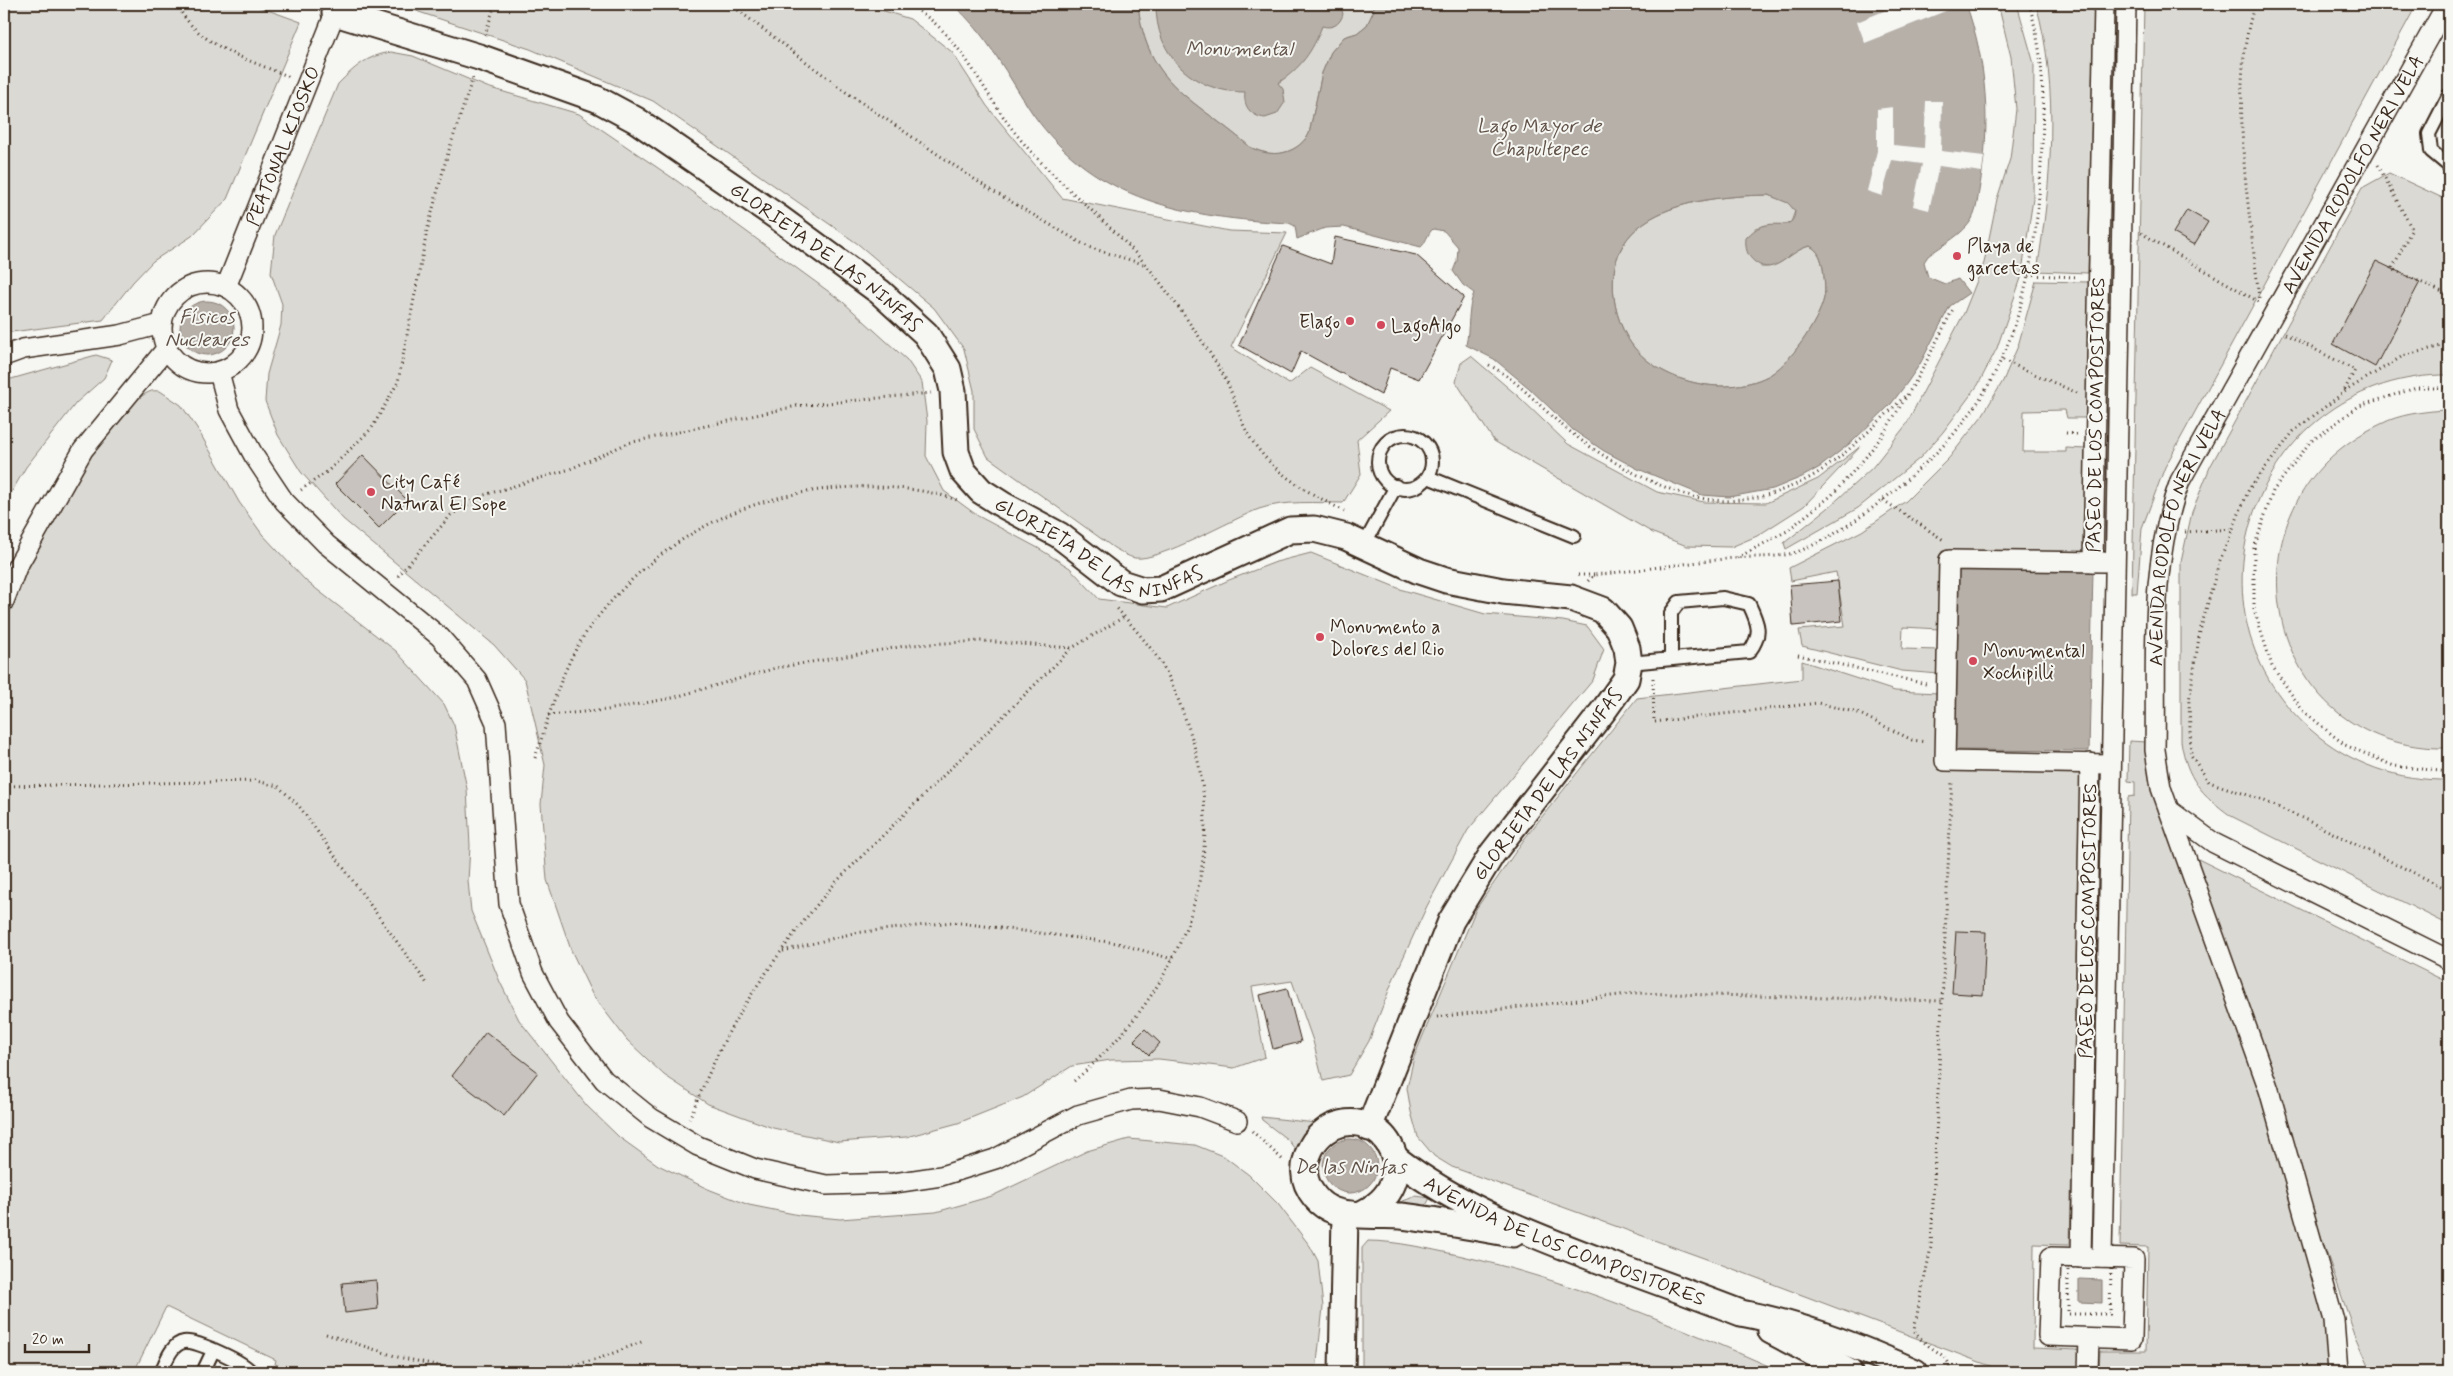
<svg xmlns="http://www.w3.org/2000/svg" width="2453" height="1376" viewBox="0 0 2453 1376" font-family="Mynerve,sans-serif">
<rect width="100%" height="100%" fill="#f6f6f2"/>
<filter id="ink" filterUnits="userSpaceOnUse"><feTurbulence type="fractalNoise" baseFrequency=".02" numOctaves="2"/><feDisplacementMap in="SourceGraphic" scale="10" xChannelSelector="R" yChannelSelector="G"/><feConvolveMatrix kernelMatrix="1 2 1 2 8 2 1 2 1" color-interpolation-filters="sRGB"/></filter>
<g filter="url(#ink)">
<!-- green -->
<path fill="#dad9d3" stroke="#8a8278" d="M4,4H251L301,22L227,199L192,236L153,261L133,282L103,320L4,333Z
M403,4H862L910,19L952,52L987,106L1062,198L1229,231L1287,233L1231,347L1289,384L1310,368L1389,411L1357,440L1361,474L1343,503C1316,503 1285,500 1259,509C1234,518 1158,562 1135,558C1128,557 1120,551 1114,548L988,457L974,429V391L964,349L934,308L858,244L653,101L530,49L419,12Z
M1138,4H1373L1374,10L1367,25L1357,33L1344,37L1331,52L1322,73L1309,134C1295,156 1271,158 1250,147C1195,99 1146,85 1138,4Z
M1998,4H2017L2034,64L2033,199L2021,278L1997,348L1978,385L1943,432L1920,458L1858,508L1786,549L1784,543L1828,508L1872,468L1906,425L1964,313L1984,263L1997,199L2010,159L2016,109L2011,57Z
M2036,4H2094L2088,273L2037,271C2051,183 2060,90 2036,4Z
M2144,4H2417L2165,467L2142,528L2137,593H2132Z
M391,52L413,56L487,87L579,114L677,181L843,302L907,360L922,382L927,421L926,456L944,491L978,516L1038,548L1070,568L1099,599L1167,608L1229,580L1276,562L1311,553L1403,590L1485,614L1563,621L1587,626L1604,649L1593,680L1468,830L1427,906L1393,980L1369,1041L1349,1075L1323,1081L1313,1041L1292,981L1252,987L1265,1057L1234,1068L1159,1059L1111,1060L1072,1066L1023,1097L958,1123L906,1137L839,1142L773,1128L708,1104L664,1075L627,1040L592,994L571,950L547,880L541,804L545,765L525,680L494,645L343,519L301,472L278,435L265,401L267,374L281,325L282,304L271,273L275,235L338,84C355,67 366,56 391,52Z
M2389,173L2449,201V375C2262,373 2169,605 2311,730C2350,764 2398,781 2449,780V925L2231,816C2201,794 2187,779 2181,741V562L2192,512L2210,467L2362,188Z
M1768,195L1788,202L1795,211L1791,222C1780,227 1768,224 1755,228L1761,267C1781,269 1791,250 1810,246C1819,251 1821,258 1823,268C1824,278 1826,288 1824,298C1819,321 1789,365 1768,376C1723,399 1652,381 1627,337C1616,318 1611,293 1614,272C1623,203 1713,196 1768,195Z
M2036,281L2089,282L2086,418H2067L2065,410L2024,411L2023,452H2066V448L2086,449L2084,553L1942,551L1939,629L1903,627L1902,649L1939,650V674L1902,671L1802,646L1799,630L1845,626L1836,572L1791,581L1789,568L1862,531L1906,501L1949,458L1982,416L2003,381L2018,346Z
M96,355L112,360L104,378L76,403L26,467L4,505V381Z
M1471,356L1519,397L1568,444L1657,492L1704,502L1766,503L1818,479L1861,446L1804,506L1757,536L1731,547L1687,546L1653,533L1494,441L1456,382L1461,363Z
M160,391L181,405L197,428L239,502L262,534L306,581L396,651L444,704L454,725L467,789L470,846L468,881L471,911L500,982L519,1020L587,1106L619,1137L658,1165L708,1189L749,1205L799,1215L840,1219L936,1212L992,1196L1087,1151L1129,1139L1195,1145L1225,1157L1249,1175L1278,1204L1310,1246L1318,1261L1323,1307L1316,1372H287L288,1369L275,1364L276,1360L166,1307L134,1372H4V627C31,553 67,481 119,421C126,412 138,396 149,392C152,390 157,391 160,391Z
M2443,410H2449V748C2262,753 2211,502 2381,424C2400,414 2422,412 2443,410Z
M1802,661L1895,691L1939,693V770L2080,773L2070,1245L2034,1244L2033,1348L2079,1350V1372H2006L1712,1261L1452,1167L1434,1156L1418,1137L1411,1112L1407,1088L1414,1057L1476,909L1525,838L1637,698L1802,679Z
M2129,741L2146,742L2147,762L2153,789L2289,1177L2325,1316L2332,1372H2099L2100,1351H2146L2148,1247L2120,1246L2128,797L2135,796V782L2128,781Z
M2196,858L2449,983V1372H2372L2355,1334L2322,1240L2280,1102L2196,863Z
M1261,1117L1316,1123L1301,1138L1298,1147L1295,1149L1288,1140L1262,1120Z
M1416,1196L1430,1198L1423,1211L1398,1203Z
M1368,1241C1397,1241 1429,1249 1458,1255C1570,1280 1678,1326 1782,1372H1362V1248Z"/>
<!-- water -->
<path fill="#b6b0a9" stroke="#857a71" fill-rule="evenodd" d="M952,4H1138C1146,85 1195,99 1250,147C1271,158 1295,156 1309,134L1322,73L1331,52L1344,37L1357,33L1367,25L1374,10L1373,4H1966C1987,62 1991,125 1980,185C1978,195 1977,210 1972,219C1964,234 1942,245 1928,256L1924,262L1928,277L1945,284L1958,279L1969,293L1950,306L1920,364L1907,383L1891,404L1853,441L1820,467L1802,477L1773,489L1729,497L1702,495L1638,469L1604,451L1573,430L1529,388L1494,359L1466,345C1470,328 1467,309 1474,293L1463,285L1453,271L1457,261L1458,247L1444,231L1433,229C1427,234 1426,243 1421,247L1344,227L1325,228L1297,239L1295,226L1289,223C1189,218 1095,202 1033,114C1008,77 987,33 952,4ZM1768,195L1788,203L1795,211C1794,230 1779,222 1766,225C1757,227 1752,232 1746,238C1745,248 1747,256 1755,262C1775,278 1789,250 1810,246C1819,251 1821,258 1823,268C1824,278 1826,288 1824,298C1819,321 1789,365 1768,376C1723,399 1652,381 1627,337C1616,318 1611,293 1614,272C1623,203 1713,196 1768,195Z
M1156,4H1340L1343,14C1340,25 1332,29 1322,26C1313,51 1301,68 1278,83L1283,89L1285,102L1277,114L1265,118C1251,116 1243,107 1245,92C1194,93 1155,56 1156,4Z
M180 328a27 27 0 1 1 54 0a27 27 0 1 1-54 0Z
M1958,569L2093,571L2089,751L1955,750Z
M1323 1166a27 27 0 1 1 54 0a27 27 0 1 1-54 0Z
M2079,1279L2102,1280V1303L2079,1302Z"/>
<!-- pier -->
<path fill="#f6f6f2" d="M1901,4H1963L1865,43L1857,22Z
M1926,101H1942L1941,151L1984,156L1982,172L1939,166L1929,210L1913,206L1922,164L1892,160L1882,196L1867,191L1877,151V109L1893,107V145L1924,148Z"/>
<!-- building -->
<path fill="#c8c3be" stroke="#3b2a1e" d="M2187,210L2208,222L2194,245L2173,233Z
M1335,237L1416,255L1464,297L1419,379L1390,368L1381,395L1301,351L1291,374L1239,345L1283,246L1331,264Z
M2376,261L2420,282L2375,367L2333,344Z
M363,455L407,500L379,528L335,484Z
M1838,581L1842,621L1793,626L1790,585Z
M1956,931L1986,932L1983,995L1952,993Z
M1287,988L1301,1042L1273,1049L1260,995Z
M1145,1029L1160,1043L1149,1055L1134,1040Z
M486,1032L538,1072L504,1116L452,1076Z
M376,1280L378,1309L345,1313L342,1283Z"/>
<g fill="none" stroke-linecap="round" stroke-linejoin="round">
<!-- service casing -->
<g stroke="#3b2a1e" stroke-width="16">
<path id="service" d="M2449,95L2429,134L2431,151L2449,166
M1378 462a27 27 0 1 1 54 0a27 27 0 1 1-54 0Z
M1428,477L1574,536
M1364,545L1396,486
M1629,663L1749,652C1763,634 1758,623 1749,604L1723,598L1679,602L1671,613V659
M161,1372C166,1362 171,1344 184,1342C196,1340 245,1362 251,1372
M203,1372L213,1351"/>
</g>
<!-- pedestrian casing -->
<g stroke="#3b2a1e" stroke-width="22">
<g id="pedestrian">
<circle cx="207" cy="328" r="45"/>
<path id="s1" d="M226,287L335,13"/>
<path d="M4,356L23,349L120,335L161,324"/>
<path d="M219,372L229,410L254,456L284,501L326,544L440,637L477,680L496,723L509,904L533,973L559,1022L604,1080L651,1118L698,1146L755,1169L826,1185L894,1183L941,1176L995,1159L1078,1115L1131,1100L1159,1099L1200,1107L1237,1121"/>
<path d="M2093,562L2104,4"/>
<path d="M2104,562L1949,560L1945,761L2111,764"/>
<path d="M4,601L17,567L83,450L166,349"/>
<path d="M2169,810L2214,843L2449,960"/>
<path d="M2051,1257L2134,1259L2132,1339L2048,1336Z"/>
<path d="M2081,1258L2090,763"/>
<path d="M2102,1258L2126,4"/>
<path d="M2088,1372L2089,1338"/>
<path id="s2" d="M2338,1372L2334,1320L2269,1090L2161,788L2155,750C2157,660 2148,566 2180,481L2447,4"/>
</g>
</g>
<!-- minor casing -->
<g stroke="#3b2a1e" stroke-width="29">
<g id="minor">
<path id="s3" d="M338,4L335,13L479,57L597,99L636,120L779,218L880,292L926,334L948,369L953,391L956,452L963,471L981,491L1003,505L1059,535L1121,583L1143,590L1161,589L1290,530L1314,529L1346,537L1419,571L1446,580L1503,591L1571,598L1603,610L1619,628L1627,648L1629,663L1626,679L1604,710L1492,854L1451,921L1369,1128"/>
<path d="M2447,4H2449"/>
<path id="s4" d="M1395,1158C1458,1207 1535,1236 1609,1264C1653,1280 1697,1296 1741,1313C1800,1324 1860,1347 1915,1372"/>
<path d="M1361,1214C1429,1183 1385,1103 1332,1127C1316,1135 1308,1149 1305,1166C1302,1183 1315,1202 1330,1209C1345,1217 1382,1215 1401,1216C1438,1220 1476,1228 1513,1234"/>
<path d="M1771,1331L1849,1372"/>
<path d="M1342,1372L1345,1214"/>
</g>
</g>
<!-- path -->
<path stroke="#3b2a1e" stroke-width="3" stroke-dasharray="1 4" stroke-linecap="butt" d="M177,4C196,46 250,60 290,77
M730,4L846,92L986,187L1088,247L1143,264
M906,4C960,30 980,89 1016,134C1057,185 1111,222 1152,272C1176,303 1201,338 1221,371C1233,390 1237,414 1248,434C1271,473 1306,491 1344,511
M2255,4C2227,87 2250,211 2259,298
M485,35L495,4
M2378,165L2412,229L2392,269L2449,295
M2141,233L2259,302
M2029,275L2078,277
M2285,334L2355,370L2344,391
M2449,344L2403,356L2347,390L2294,431L2249,489L2219,563L2200,631L2189,702L2191,755L2209,782L2260,799L2302,818L2449,890
M2003,360L2077,393
M1489,365C1520,381 1541,409 1568,430C1603,459 1668,496 1714,500C1747,504 1788,491 1816,474C1849,453 1877,423 1905,396
M2449,388H2416L2359,406L2310,442L2273,491L2254,548V609L2272,666L2303,711L2345,745L2394,766L2449,772
M2066,433L2077,434
M301,490L328,471L372,428L398,382L427,231L447,156L473,77
M1883,500L1945,541
M2185,532L2233,529
M1737,558L1787,531L1804,517L1832,495L1865,458L1882,436L1919,376L1953,309
M1578,575H1594
M398,576L451,515L481,496L570,469L628,443L797,406L931,393
M1588,581L1594,575C1640,570 1687,563 1734,558C1757,556 1780,559 1802,550C1838,535 1873,509 1902,484C1921,467 1941,450 1957,430C2020,356 2036,259 2041,165C2044,105 2046,63 2029,4
M1798,655L1926,684
M1653,678L1654,722L1818,703L1858,713L1912,740L1926,742
M548,715L607,710L672,698L776,668L911,645L982,641L1072,648L1124,617
M535,758C551,712 562,663 593,623C660,537 747,491 856,487C888,486 926,489 957,500
M4,786L256,781L278,786L299,806L428,985
M783,951L854,933L953,922L1117,943L1172,959
M1437,1017L1636,993L1943,1001
M1074,1081C1180,991 1235,863 1188,726C1180,705 1173,682 1161,663C1148,643 1131,625 1116,607
M689,1119C705,1083 720,1045 741,1011C769,966 802,921 837,881L1072,648
M1252,1131L1284,1161
M2068,1267H2111L2110,1314H2068Z
M326,1334L398,1357L469,1372
M545,1372L598,1359L644,1341
M1949,1372C1954,1353 1921,1349 1914,1329L1931,1247L1952,780"/>
<!-- service -->
<use href="#service" stroke="#f6f6f2" stroke-width="12"/>
<!-- pedestrian -->
<use href="#pedestrian" stroke="#f6f6f2" stroke-width="19"/>
<!-- minor -->
<use href="#minor" stroke="#f6f6f2" stroke-width="25"/>
</g>
</g>
<!-- markers -->
<g fill="#d1495b" stroke="#f6f6f2" stroke-width="2">
<circle cx="1957" cy="256" r="5"/>
<circle cx="1350" cy="321" r="5"/>
<circle cx="1381" cy="325" r="5"/>
<circle cx="371" cy="492" r="5"/>
<circle cx="1320" cy="637" r="5"/>
<circle cx="1973" cy="661" r="5"/>
</g>
<g text-anchor="middle" stroke-width="4" stroke-linejoin="round" paint-order="stroke">
<!-- street labels -->
<g font-size="19" fill="#3b2a1e" stroke="#f6f6f2">
<text dy="7" stroke="none"><textPath href="#s1" startOffset="152">PEATONAL KIOSKO</textPath></text>
<text dy="7" stroke="none"><textPath href="#s2" startOffset="1274">AVENIDA RODOLFO NERI VELA</textPath></text>
<text dy="7" stroke="none"><textPath href="#s3" startOffset="564">GLORIETA DE LAS NINFAS</textPath></text>
<text transform="translate(2095 415) rotate(-89)" y="7">PASEO DE LOS COMPOSITORES</text>
<text dy="7" stroke="none"><textPath href="#s3" startOffset="999">GLORIETA DE LAS NINFAS</textPath></text>
<text dy="7" stroke="none"><textPath href="#s2" startOffset="869">AVENIDA RODOLFO NERI VELA</textPath></text>
<text transform="translate(1547 784) rotate(-53)" y="7">GLORIETA DE LAS NINFAS</text>
<text transform="translate(2087 921) rotate(-89)" y="7">PASEO DE LOS COMPOSITORES</text>
<text dy="7" stroke="none"><textPath href="#s4" startOffset="190">AVENIDA DE LOS COMPOSITORES</textPath></text>
</g>
<!-- poi labels -->
<g font-size="19" fill="#3b2a1e" stroke="#f6f6f2" text-anchor="start">
<text x="1967" y="252">Playa de<tspan x="1967" dy="22">garcetas</tspan></text>
<text x="1340" y="328" text-anchor="end">Elago</text>
<text x="1391" y="332">LagoAlgo</text>
<text x="381" y="488">City Café<tspan x="381" dy="22">Natural El Sope</tspan></text>
<text x="1330" y="633">Monumento a<tspan x="1330" dy="22">Dolores del Rio</tspan></text>
<text x="1983" y="657">Monumental<tspan x="1983" dy="22">Xochipilli</tspan></text>
</g>
<!-- water labels -->
<g font-size="20" font-style="italic" fill="#605248" stroke="#f6f6f2">
<text x="1239" y="55">Monumental</text>
<text x="1539" y="132">Lago Mayor de<tspan x="1539" dy="23">Chapultepec</tspan></text>
<text x="207" y="323">Físicos<tspan x="207" dy="23">Nucleares</tspan></text>
<text x="1350" y="1173">De las Ninfas</text>
</g>
</g>
<!-- margin -->
<rect width="2453" height="1376" fill="none" stroke="#f6f6f2" stroke-width="20"/>
<rect x="10" y="10" width="2433" height="1356" fill="none" stroke="#3b2a1e" stroke-width="2" filter="url(#ink)"/>
<!-- scale -->
<path d="M25 1344v8h64v-8" fill="none" stroke="#3b2a1e" stroke-width="2.5"/>
<text x="32" y="1344" font-size="15" fill="#3b2a1e" stroke="#f6f6f2" stroke-width="4" paint-order="stroke">20 m</text>
</svg>
